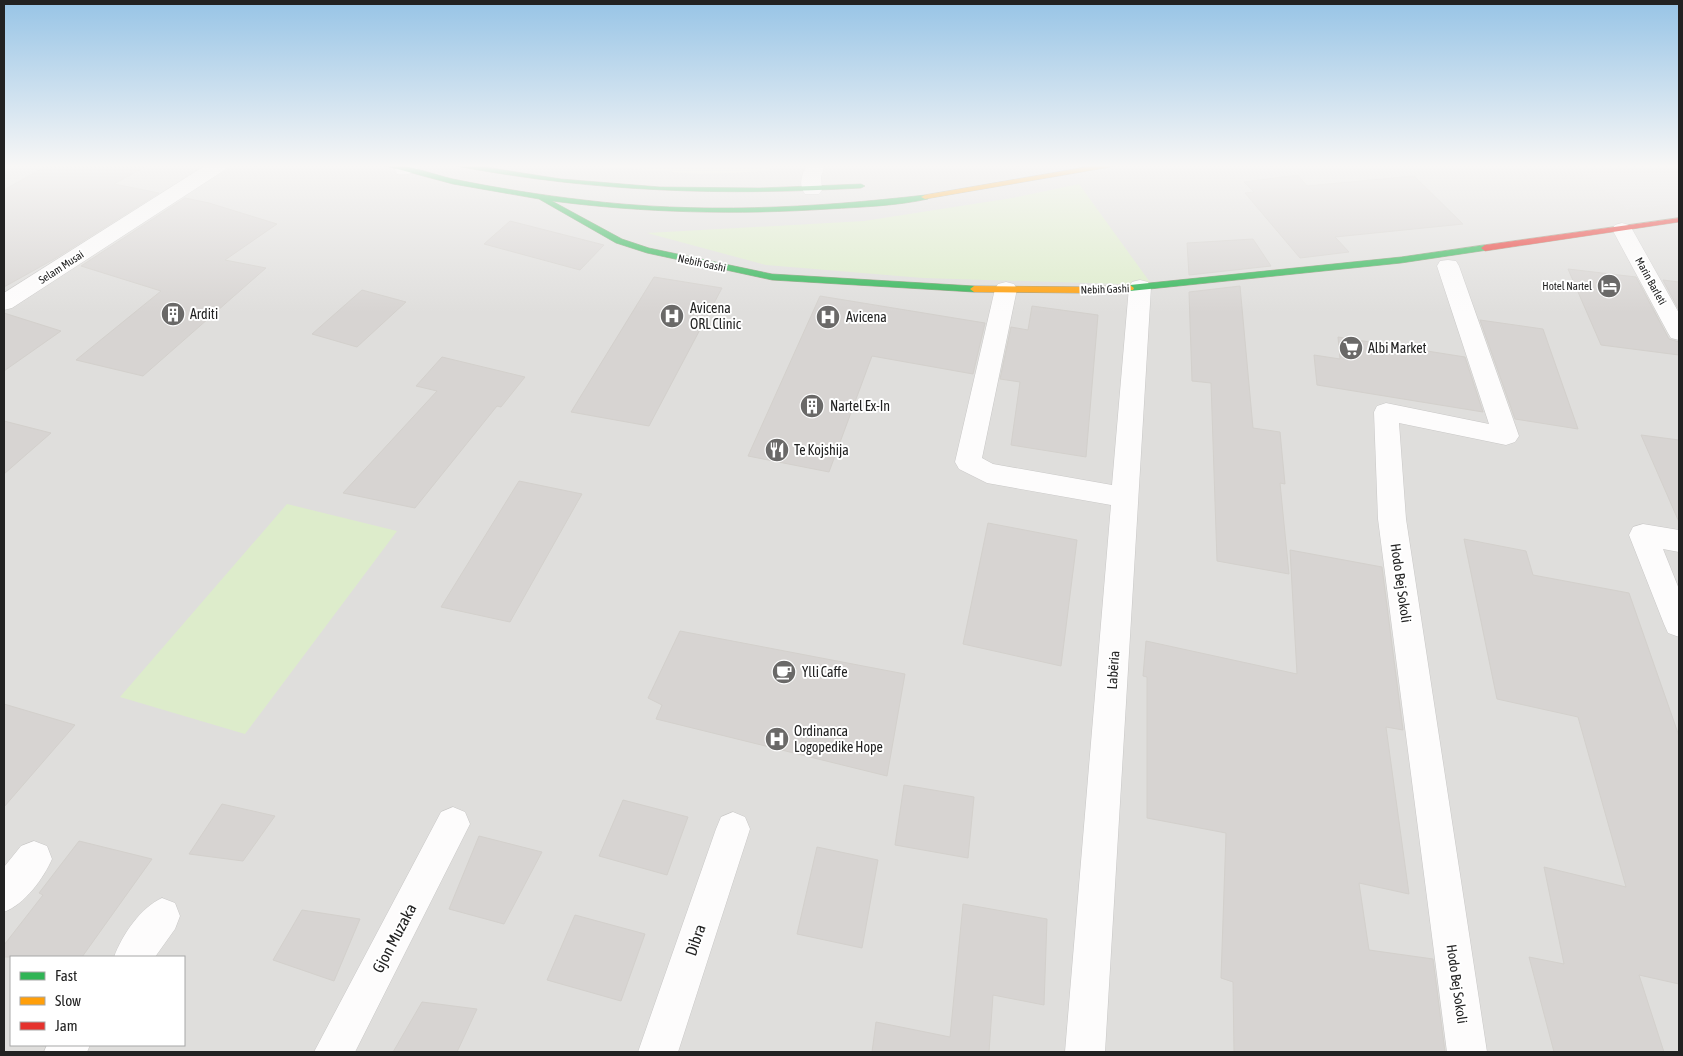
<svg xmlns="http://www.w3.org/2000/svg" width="1683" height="1056" viewBox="0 0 1683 1056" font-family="'Asap Condensed',sans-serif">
<rect width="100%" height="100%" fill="#f0eeeb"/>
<!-- residential -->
<path fill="#dfdedc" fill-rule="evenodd" d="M4,165H1679V1052H4ZM11,957H184V1045H11Z"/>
<!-- farmland -->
<path fill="#efefdf" d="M587,165H772L769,171L700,174Z"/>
<!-- grass -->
<path fill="#ddeccb" d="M1079,184L1152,285L923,278L766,265L647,233L864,221L1012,198Z
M287,504L397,531L245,734L120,697Z"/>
<!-- parking -->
<path fill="#e0dfde" d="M1574,165H1679V204L1627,209Z"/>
<!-- building -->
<path fill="#d7d4d2" stroke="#d3d0cc" d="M48,165H148L114,184L159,193L56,258L4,287V190Z
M1298,175L1307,186L1414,176L1463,224L1335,237L1349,252L1300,258L1245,193L1254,192L1244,182Z
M185,198L209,203L277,224L225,260L266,268L143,376L76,360L161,291L81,266Z
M510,221L604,245L580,270L484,244Z
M1253,239L1271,266L1189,275L1187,243Z
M1568,269L1636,277L1669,339L1679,342V355L1601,345Z
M654,277L722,288L649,426L571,412Z
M1663,280L1679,282V310Z
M1240,286L1253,428L1280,432L1285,484L1280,483L1289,574L1217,561L1211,383L1192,381L1189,292Z
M362,290L406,302L357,347L312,334Z
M820,296L985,323L973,374L872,356L829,472L748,456Z
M1032,306L1098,315L1086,457L1011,445L1020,382L1000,379L1011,327L1028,330Z
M4,313L61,331L4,371Z
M1480,320L1543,329L1578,429L1515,419Z
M1338,337L1465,357L1483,412L1317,385L1314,355L1340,359Z
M442,357L525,377L501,407L497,406L415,508L343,493L437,391L416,386Z
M4,421L51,433L4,474Z
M1641,435L1679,440V522Z
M519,481L582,494L510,622L441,607Z
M988,523L1077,540L1061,666L963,644Z
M1464,539L1526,551L1533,575L1629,593L1679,736V984L1639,975L1664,1052H1554L1529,957L1564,964L1544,867L1626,887L1578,717L1497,699Z
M1290,550L1382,567L1403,730L1386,727L1409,894L1359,883L1369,950L1433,959L1445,1052H1234L1233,982L1221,978L1226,833L1147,818V677L1143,676L1146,641L1297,674Z
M680,631L905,674L887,776L656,719L662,705L648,698Z
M4,704L75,725L4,807Z
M904,785L974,797L968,858L895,845Z
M623,800L688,817L667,875L599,856Z
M222,804L275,816L243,861L189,854Z
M479,836L542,852L504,924L449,909Z
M79,841L152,859L82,957H4V945L43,895L39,893Z
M817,847L878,860L862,948L797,934Z
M963,904L1047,919L1044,1005L993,995L989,1052H872L876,1022L950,1037Z
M302,910L360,919L334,981L273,960Z
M575,915L645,934L621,1001L547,980Z
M422,1002L477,1009L457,1052H393Z"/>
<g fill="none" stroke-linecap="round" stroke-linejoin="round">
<!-- street casing -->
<g stroke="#c9c8c7" stroke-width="1">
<path id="street" d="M206,165H228L226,169L12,308L4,310V293Z
M399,165H420C415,173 407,176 397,174L395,170Z
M807,165H825L821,177L822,190L819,194H805C798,184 802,174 807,165Z
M1622,223L1629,225L1632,229L1679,313V340L1671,338L1668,333L1612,229L1615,225Z
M1448,260L1456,261L1459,266L1519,436L1515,442L1506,445L1399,423L1406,519L1487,1052H1447L1378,519L1374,412L1377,406L1386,403L1489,424L1437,266L1440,261Z
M1140,280L1148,282L1151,287L1105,1052H1065L1111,505L987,483L959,469L955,462L995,289L998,284L1006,282L1014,284L1017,289L982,458L993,464L1112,485L1129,287L1132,282Z
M1643,524L1679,530V552L1663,549L1679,589V637L1668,633L1664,624L1629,535L1633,527Z
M453,807L465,812L470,824L355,1052H314L441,812Z
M733,812L745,817L750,829L678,1052H638L716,829L721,817Z
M34,841L47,846L52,859C43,879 25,904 4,912V867L21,846Z
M162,898L175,903L180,916L175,929L155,957H114C122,935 141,907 162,898Z
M47,1045H90L87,1052H44Z"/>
</g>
<!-- fast casing -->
<g stroke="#999a82" stroke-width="1">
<path id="fast" d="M383,165C406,163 431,174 453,179C497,188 541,195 584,200C698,214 812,208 925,195L929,197L928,199C896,206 862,207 829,209C737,215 644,213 552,201L622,239L649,248L772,274L974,286L978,289L974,292L772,280L647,253L616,243L539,199L453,184Z
M457,165H472L561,179L660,187L760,188L861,184L865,186L861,188C722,196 598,192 461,167Z
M1485,245L1489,248L1488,250L1401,263L1130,291L1126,288L1130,285L1401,257Z"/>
</g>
<!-- slow casing -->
<g stroke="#999a82" stroke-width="1">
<path id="slow" d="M1098,165H1114L1110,167L925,199L921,197L925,195Z
M1130,285L1134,288L1133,290L1090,293L974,292L970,289L974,286L1090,287Z"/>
</g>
<!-- jam casing -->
<g stroke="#999a82" stroke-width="1">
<path id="jam" d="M1679,218V222L1485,251L1481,248L1485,245Z"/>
</g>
<!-- street -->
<use href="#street" fill="#fdfcfc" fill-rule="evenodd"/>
<!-- fast -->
<use href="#fast" fill="#30b455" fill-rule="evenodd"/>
<!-- slow -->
<use href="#slow" fill="#ff9f0a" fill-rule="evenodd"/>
<!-- jam -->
<use href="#jam" fill="#e5322d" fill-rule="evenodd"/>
</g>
<!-- sky -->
<linearGradient id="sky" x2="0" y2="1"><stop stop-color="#97c4e6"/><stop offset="0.53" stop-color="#f8f7f6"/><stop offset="1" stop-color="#f8f7f6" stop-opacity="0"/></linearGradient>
<rect width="1683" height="313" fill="url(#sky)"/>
<!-- icons -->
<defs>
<g id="hotel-disc" transform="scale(1.25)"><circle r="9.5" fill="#6a6968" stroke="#fff"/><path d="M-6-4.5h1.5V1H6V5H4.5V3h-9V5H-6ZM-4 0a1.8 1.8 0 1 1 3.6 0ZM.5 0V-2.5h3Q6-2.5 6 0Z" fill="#fff"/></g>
<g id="building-disc" transform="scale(1.25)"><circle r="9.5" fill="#6a6968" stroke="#fff"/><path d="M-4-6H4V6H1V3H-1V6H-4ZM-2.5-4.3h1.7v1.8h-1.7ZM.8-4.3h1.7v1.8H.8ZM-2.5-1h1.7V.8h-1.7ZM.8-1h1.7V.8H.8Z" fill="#fff"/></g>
<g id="hospital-disc" transform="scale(1.25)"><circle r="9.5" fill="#6a6968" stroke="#fff"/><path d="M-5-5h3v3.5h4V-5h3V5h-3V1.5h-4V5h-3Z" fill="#fff"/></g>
<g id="supermarket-disc" transform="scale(1.25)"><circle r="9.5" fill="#6a6968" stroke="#fff"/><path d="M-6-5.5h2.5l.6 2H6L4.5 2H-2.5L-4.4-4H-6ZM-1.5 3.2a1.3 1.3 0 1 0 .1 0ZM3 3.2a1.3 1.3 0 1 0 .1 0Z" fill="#fff"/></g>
<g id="restaurant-disc" transform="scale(1.25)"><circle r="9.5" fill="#6a6968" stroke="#fff"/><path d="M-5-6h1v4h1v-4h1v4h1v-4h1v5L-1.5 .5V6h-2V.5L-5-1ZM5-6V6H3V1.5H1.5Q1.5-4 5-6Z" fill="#fff"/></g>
<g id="cafe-disc" transform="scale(1.25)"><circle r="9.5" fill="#6a6968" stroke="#fff"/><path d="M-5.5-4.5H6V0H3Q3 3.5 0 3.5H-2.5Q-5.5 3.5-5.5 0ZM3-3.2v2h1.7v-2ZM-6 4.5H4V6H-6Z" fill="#fff"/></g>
</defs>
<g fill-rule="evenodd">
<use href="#hotel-disc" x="1609" y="286"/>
<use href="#building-disc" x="173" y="314"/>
<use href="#hospital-disc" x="672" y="316"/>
<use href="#hospital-disc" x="828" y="317"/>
<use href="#supermarket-disc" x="1351" y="348"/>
<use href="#building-disc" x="812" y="406"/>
<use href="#restaurant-disc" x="777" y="450"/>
<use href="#cafe-disc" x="784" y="672"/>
<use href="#hospital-disc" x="777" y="739"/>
</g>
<g text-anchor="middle" stroke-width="4" stroke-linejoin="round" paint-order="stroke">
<!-- far-street labels -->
<g font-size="11" fill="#222" stroke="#fff">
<text transform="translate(702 263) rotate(12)" y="4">Nebih Gashi</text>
<text transform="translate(61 267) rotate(-33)" y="4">Selam Musai</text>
<text transform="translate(1651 281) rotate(61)" y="4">Marin Barleti</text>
<text transform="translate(1105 289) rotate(-2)" y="4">Nebih Gashi</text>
</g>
<!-- far-poi labels -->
<g font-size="11" fill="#222" stroke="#fff" text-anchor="end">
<text x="1592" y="290">Hotel Nartel</text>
</g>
<!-- poi labels -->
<g font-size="14" fill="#222" stroke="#fff" text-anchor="start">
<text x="690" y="313">Avicena<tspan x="690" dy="16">ORL Clinic</tspan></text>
<text x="190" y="319">Arditi</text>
<text x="846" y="322">Avicena</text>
<text x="1368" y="353">Albi Market</text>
<text x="830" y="411">Nartel Ex-In</text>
<text x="794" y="455">Te Kojshija</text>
<text x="802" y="677">Ylli Caffe</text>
<text x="794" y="736">Ordinanca<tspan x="794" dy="16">Logopedike Hope</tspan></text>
</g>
<!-- street labels -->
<g font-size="14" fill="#222" stroke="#fff">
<text transform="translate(1401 583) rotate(82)" y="5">Hodo Bej Sokoli</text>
<text transform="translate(1113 670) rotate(-86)" y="5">Labëria</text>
<text transform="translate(1457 984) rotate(82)" y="5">Hodo Bej Sokoli</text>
</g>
<!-- near-street labels -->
<g font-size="16" fill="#222" stroke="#fff">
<text transform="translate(394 938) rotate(-62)" y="6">Gjon Muzaka</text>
<text transform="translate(695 940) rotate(-71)" y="6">Dibra</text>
</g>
</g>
<!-- border -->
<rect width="1683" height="1056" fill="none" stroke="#222222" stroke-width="10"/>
<!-- legend -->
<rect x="10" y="956" width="175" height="90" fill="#ffffff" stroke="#a7a7a7"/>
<rect x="20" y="972" width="25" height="8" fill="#30b455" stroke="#a7a7a7"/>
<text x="55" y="981" font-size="15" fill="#222222">Fast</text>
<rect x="20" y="997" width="25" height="8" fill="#ff9f0a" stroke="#a7a7a7"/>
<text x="55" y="1006" font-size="15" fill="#222222">Slow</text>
<rect x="20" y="1022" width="25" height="8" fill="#e5322d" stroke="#a7a7a7"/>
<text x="55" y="1031" font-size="15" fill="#222222">Jam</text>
</svg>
